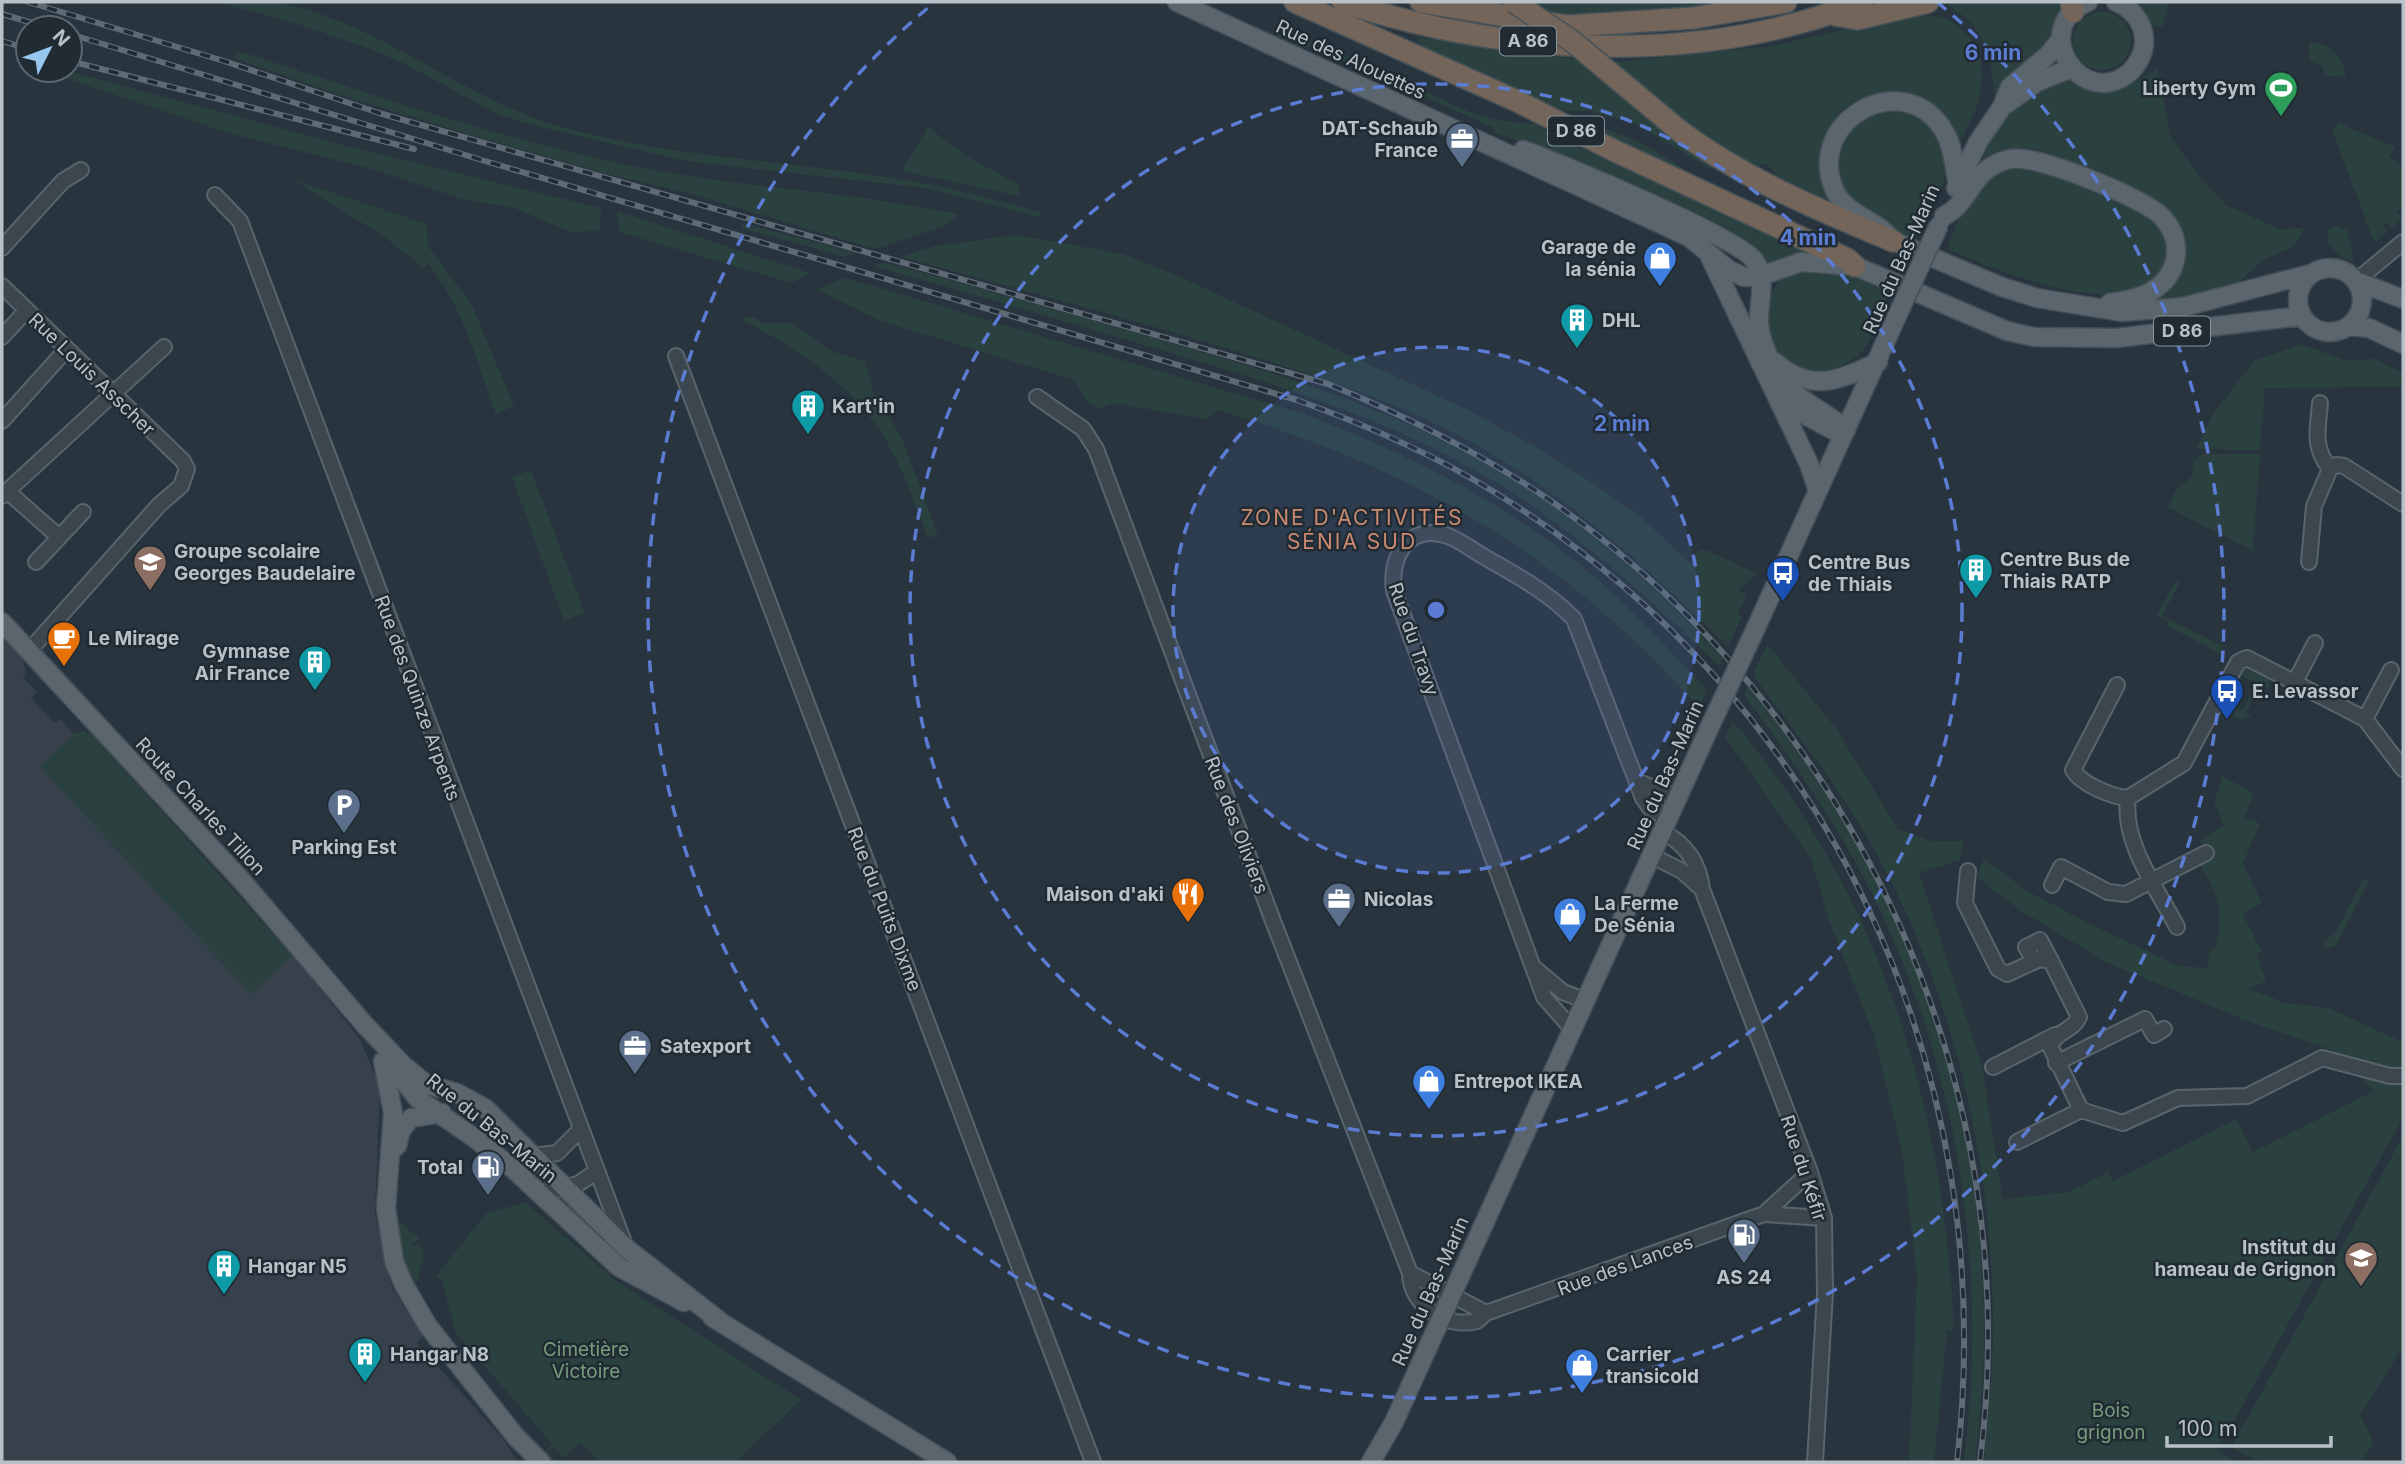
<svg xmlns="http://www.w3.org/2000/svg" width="2405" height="1464" viewBox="0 0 2405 1464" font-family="Inter,sans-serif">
<rect width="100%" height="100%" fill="#28343e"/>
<!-- airport -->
<path fill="#36414b" d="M2,637L23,660L26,674L23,677L37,692L31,698L55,723L60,719L74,734L83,731L92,735L304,969L360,1039L380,1088L375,1214L392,1288L423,1336L417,1343L502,1438L518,1462H2Z"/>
<!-- green -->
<path fill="#2b413f" d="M217,2C235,2 257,0 275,2C378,20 464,101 566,128C680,159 800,161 917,182C958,189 1000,201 1040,212L1043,218L925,188L685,161L536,126L499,115L405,64L365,47L292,22Z
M1533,2H1739L1609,16L1555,14Z
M1956,2H2067L2056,37L1995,96C1991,56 1985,25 1947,5Z
M2135,2H2169L2162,27H2155Z
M2073 41a29 29 0 1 1 58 0a29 29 0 1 1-58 0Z
M1918,13C1928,15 1941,16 1950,21C2000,50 1982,103 1960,143C1953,130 1945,117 1933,109C1927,105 1919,104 1912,102C1878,91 1841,95 1827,135C1820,156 1831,183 1835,204L1832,208L1784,184L1766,163L1760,164V171L1705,139L1615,62L1771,46Z
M1264,30L1332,48L1470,112L1497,120L1534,124L1567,142L1804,251L1802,255L1766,265L1758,250L1740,240L1547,150L1494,133V128L1312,47H1300Z
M1417,37L1581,60L1715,165L1712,170L1636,124L1591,111L1550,110L1419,50Z
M2309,42C2329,42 2344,57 2346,77L2326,76L2321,65L2309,61Z
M234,53H245C371,94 498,138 628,165C738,188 850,191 959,214L947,225L875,249L692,194L611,175L481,138L343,96L234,58Z
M2158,69L2170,135L2195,171L2226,205L2280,229L2304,228L2294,246L2263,260L2233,288L2153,304L2144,301L2183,237C2141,208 2081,157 2032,149C2013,146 1996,156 1980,164L1997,126L2011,109L2044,88L2069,81L2099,91L2120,89Z
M52,70H64L351,147L601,208L600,230L572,233L512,207L469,201L379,171L228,133L46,72Z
M1893,106C1903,110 1921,113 1928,121C1967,162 1935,200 1914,240C1894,229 1870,219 1854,202C1831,179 1831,134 1861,116C1869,110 1883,109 1893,106Z
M2339,123L2395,147L2389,157L2403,167V212L2399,209L2396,213L2403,218L2391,229L2386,223L2383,225L2387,232L2374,242L2332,130Z
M1579,125C1630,129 1667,158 1709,186Z
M928,127L965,155L1019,185V196L902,171Z
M2019,165L2062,175L2153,217L2171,240C2169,248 2169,259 2165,267C2138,330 1990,269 1948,249C1961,207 1973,176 2019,165Z
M292,179L427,224L428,246L472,305L514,406L496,414C477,362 463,307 428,264L423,268L386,238Z
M617,211L810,273L791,283L619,232Z
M743,223L857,253L845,257L741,228Z
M2339,225L2341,230L2347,228L2354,263L2338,255L2327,241L2329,229Z
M1016,235L1123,254L1178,276L1468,410L1543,451L1594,484L1641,517L1690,563L1700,550L1709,551L1757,574L1738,590L1747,594L1738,612L1742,617L1728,647C1653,572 1579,506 1487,451C1411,406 1326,379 1242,353C1129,318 1015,288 901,257L935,246Z
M884,262C978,287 1071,314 1165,341C1267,371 1368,401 1463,451C1561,502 1648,577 1723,658L1719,666C1644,593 1568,524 1477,471C1380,416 1274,384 1167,352C1070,323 972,294 873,266Z
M1798,269L1851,274L1888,294C1882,312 1876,332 1865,348C1859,356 1853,360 1844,364C1840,367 1836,372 1831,374C1778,389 1733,299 1798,269Z
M846,278L1301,413C1405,452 1514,506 1598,580C1637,614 1672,653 1707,690L1699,708C1564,555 1412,467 1217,410L1208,419L1113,403L1100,409L1089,404L1074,380L881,321L816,289Z
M752,317L765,323H791L831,351L865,361L874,393L901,436L938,535L928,538C917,510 907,480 893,453C858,387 804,353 741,319Z
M2301,344L2345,360L2375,359L2403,373V387L2265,388L2260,450L2196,449L2213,414L2254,361Z
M2203,454H2260L2253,551L2167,507L2178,487L2192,477L2194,461Z
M531,470L585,613L564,621L512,477Z
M2175,582H2180L2162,616L2223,646L2220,654L2166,625L2168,621L2157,615Z
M1767,644L1835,727L1898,829L1931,841H1964L1960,860L1919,873L1982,1066L2003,1199L2069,1192L2108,1172L2113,1181L2236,1119L2253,1152L2374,1091L2363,1080L2354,1058L2242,1019L2106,962L2021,911L1977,877L1984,858L2027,891L2094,926L2179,966L2208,968L2209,951L2216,947C2224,908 2218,898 2200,864L2183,873L2182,870L2209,856L2200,840L2224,826L2214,802L2223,776L2254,794L2243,820L2252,818L2260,824L2243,863L2262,903L2243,914L2261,951L2257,957L2266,981L2249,989L2286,1003L2328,1008L2403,1042V1114L2398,1127L2217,1451L2238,1462H1984C1988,1415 1994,1367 1993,1319C1992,1172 1959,1020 1894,887C1857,811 1804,743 1753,675Z
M2245,664L2270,677L2269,689L2260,685L2246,713L2252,717L2240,719C2228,713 2223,704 2227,691L2230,693L2226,702L2243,710L2256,683L2240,675L2235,683L2232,681Z
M1748,686C1777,724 1806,762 1832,802C1930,957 1983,1142 1984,1325C1985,1371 1980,1416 1975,1462H1964C1990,1254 1954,1037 1850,853C1819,798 1782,746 1744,695Z
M1733,721C1882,897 1943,1102 1954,1330H1947L1934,1462H1909L1917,1276L1902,1152L1875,1038L1829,920L1811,859L1725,737Z
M83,731L92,735L292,956L251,994L40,767L74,734Z
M2364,878L2369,881L2336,945L2325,949L2323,942L2336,932Z
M2403,1136V1347L2360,1415L2374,1443L2361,1462H2261L2231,1448Z
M525,1202L615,1280L801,1400L735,1462H599L581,1442L564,1458L554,1447L548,1452L557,1462H549L543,1454L552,1444L456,1333L442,1281L436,1276L486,1214Z
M397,1220L409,1228L407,1231L416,1234L419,1240L412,1243L413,1246L420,1243L424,1254L415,1290C404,1267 394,1246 397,1220Z"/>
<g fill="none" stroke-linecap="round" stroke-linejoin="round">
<!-- minor casing -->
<g stroke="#59646b" stroke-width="18">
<path id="minor" d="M215,195L240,221L625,1245
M2,248L63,181L81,170
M2356,281L2403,242
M2,286L183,461L187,469L181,486L159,505L29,651
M2,337L26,311
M676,356L1093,1462
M1037,397L1083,429L1096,449L1273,921L1410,1273C1410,1306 1447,1329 1477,1321L1486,1313L1764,1214L1810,1172
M2,421L66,350
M2330,469L2336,465L2344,466L2403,504
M7,491L59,537
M2,496L164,347
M36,562L83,512
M2309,562L2314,506L2330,469C2312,446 2318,430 2320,403
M2295,682L2315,643
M2117,685L2073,770C2081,784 2112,797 2128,798L2184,763L2238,662L2247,658L2365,719L2403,769
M2365,719L2391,670
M1639,782L1678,798
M2128,798C2122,843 2157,888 2177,927
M1663,832C1686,844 1699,863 1702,889L1810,1172L1824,1218L1825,1293L1815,1462
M1652,856L1682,871L1702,889
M1968,871L1965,903L1998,969L2007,974L2040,959L2051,961L2079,1017C2073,1031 2056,1031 2050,1046L2081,1110L2123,1123L2178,1098L2247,1096L2322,1058L2390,1076H2403
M2052,885L2061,867L2108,892L2126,894L2206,853
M2034,961L2026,947L2040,940L2051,961
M1537,970L1563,992L1586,1001
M1573,1030L1544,997L1394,591C1389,556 1409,523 1448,536C1459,540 1471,549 1481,555C1514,574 1547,591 1574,619L1643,798L1650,808L1668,819
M2056,1063L2145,1019L2154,1035L2164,1029
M1993,1067L2055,1035
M2017,1142L2081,1110
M533,1156L557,1153L581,1129
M540,1194L578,1184L597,1171
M1764,1214L1824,1218
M1410,1273L1486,1313"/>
</g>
<!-- major casing -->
<g stroke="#454f57" stroke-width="21">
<path id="major" d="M1177,2L1689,237L1729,270L1744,277L1761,276L1801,262L1855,266L2007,331L2034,337L2117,338L2301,316
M2088,2C2027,27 2082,113 2130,72C2139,63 2145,51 2144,38C2143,21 2131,8 2116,2
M2002,107L2037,82L2072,68
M1523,150C1558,162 1739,238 1754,260C1768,279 1758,301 1759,323C1760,341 1770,361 1780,377C1795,401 1826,410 1846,430
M1958,185C1954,168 1954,148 1945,133C1908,65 1805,117 1834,189C1845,216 1878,219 1893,241L2002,287L2037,298L2122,312L2183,307L2310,274
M1956,188L1978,142L2002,107L2010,87L2048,55L2061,39
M1944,216C1972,202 1970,168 2010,159C2034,153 2144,198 2161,216C2183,238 2181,271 2155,289C2143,298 2125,301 2110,303
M1710,257L1809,464L1818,491
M2298 300a32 32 0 1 1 64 0a32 32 0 1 1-64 0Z
M2356,281L2403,299
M2349,326L2369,328L2403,344
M1775,362C1811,394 1840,380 1878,362
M1779,401L1835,431L1845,430
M2,622L243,882L364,1024L403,1065L426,1084L457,1093L486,1109L626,1248L721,1322
M1755,630L1897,316
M383,1061L393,1113L386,1208L394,1261L404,1285L428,1326L516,1437L541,1462
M388,1061L418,1099L476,1139L512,1168L619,1267L684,1302
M397,1146L401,1130L411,1118L442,1113
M712,1317L947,1462
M1371,1462L1394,1422L1712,722"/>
</g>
<!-- highway casing -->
<g stroke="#465158" stroke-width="24">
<path id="highway" d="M1295,2L1517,101L1613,150L1847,259L1855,266
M1343,2C1506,56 1700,66 1862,2
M1421,2L1567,26L1694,18L1786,2
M2071,2L2073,12
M1835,15L1857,19L1928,2
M1681,132C1746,180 1819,210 1893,241"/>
</g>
<!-- minor -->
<use href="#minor" stroke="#3b464e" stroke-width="14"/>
<!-- major -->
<use href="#major" stroke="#5a656e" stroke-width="18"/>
<!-- highway -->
<use href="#highway" stroke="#736559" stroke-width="21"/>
<!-- rail casing -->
<g stroke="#5e6a74" stroke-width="6">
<path id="rail" d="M28,2L224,61L379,113L1328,384C1406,416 1481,453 1551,501C1858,715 2028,1092 1980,1462
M2,14L49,28
M70,34L485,161L1297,400C1366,425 1432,453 1494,492C1830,698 2002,1074 1957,1462
M2,41L28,49
M70,61L414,149"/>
</g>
<!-- rail -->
<use href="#rail" stroke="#202b33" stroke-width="3.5" stroke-dasharray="10" stroke-linecap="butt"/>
<!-- major-bridge casing -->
<g stroke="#454f57" stroke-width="21" stroke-linecap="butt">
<path id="major-bridge" d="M1897,316L1939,225
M1712,722L1755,630"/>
</g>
<!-- highway-bridge casing -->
<g stroke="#465158" stroke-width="24" stroke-linecap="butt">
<path id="highway-bridge" d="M1514,2L1572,41L1681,132"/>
</g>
<!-- major-bridge -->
<use href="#major-bridge" stroke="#5a656e" stroke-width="18"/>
<!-- highway-bridge -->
<use href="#highway-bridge" stroke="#736559" stroke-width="21"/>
</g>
<!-- distance rings -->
<circle cx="1436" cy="610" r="263" fill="#5b7cd2" fill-opacity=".12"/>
<g fill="none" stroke="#5b7cd2" stroke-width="3.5" stroke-dasharray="12 9">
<circle cx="1436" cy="610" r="263"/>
<circle cx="1436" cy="610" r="526"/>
<path d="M1937 2A788 788 0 1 1 935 2"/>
</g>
<!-- icons -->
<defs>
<g id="stadium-pin" transform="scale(1.75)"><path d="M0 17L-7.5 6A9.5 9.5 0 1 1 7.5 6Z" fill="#2e9e5b" stroke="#202b33"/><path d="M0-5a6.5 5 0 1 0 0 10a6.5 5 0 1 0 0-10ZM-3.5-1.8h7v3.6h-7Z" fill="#fff"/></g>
<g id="office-pin" transform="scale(1.75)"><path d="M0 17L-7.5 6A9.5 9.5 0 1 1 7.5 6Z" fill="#5c6f8a" stroke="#202b33"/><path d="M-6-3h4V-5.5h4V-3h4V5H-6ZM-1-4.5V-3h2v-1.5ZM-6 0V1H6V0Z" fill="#fff"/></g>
<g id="shop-pin" transform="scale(1.75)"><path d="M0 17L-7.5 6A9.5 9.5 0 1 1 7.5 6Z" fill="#3f7fe0" stroke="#202b33"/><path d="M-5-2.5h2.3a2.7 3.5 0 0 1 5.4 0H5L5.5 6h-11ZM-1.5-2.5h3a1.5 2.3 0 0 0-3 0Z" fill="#fff"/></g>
<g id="building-pin" transform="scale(1.75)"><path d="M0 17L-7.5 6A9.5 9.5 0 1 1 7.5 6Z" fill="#0f9aa8" stroke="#202b33"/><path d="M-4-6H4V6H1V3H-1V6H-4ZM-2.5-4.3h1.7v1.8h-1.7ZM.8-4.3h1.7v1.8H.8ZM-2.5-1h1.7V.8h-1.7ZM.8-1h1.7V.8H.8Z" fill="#fff"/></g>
<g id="school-pin" transform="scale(1.75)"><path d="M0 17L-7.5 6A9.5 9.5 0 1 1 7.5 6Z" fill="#8d6e63" stroke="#202b33"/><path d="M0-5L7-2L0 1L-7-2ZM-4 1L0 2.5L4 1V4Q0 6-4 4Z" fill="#fff"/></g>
<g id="bus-pin" transform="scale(1.75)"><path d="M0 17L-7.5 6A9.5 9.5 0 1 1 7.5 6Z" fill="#1a4fb4" stroke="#202b33"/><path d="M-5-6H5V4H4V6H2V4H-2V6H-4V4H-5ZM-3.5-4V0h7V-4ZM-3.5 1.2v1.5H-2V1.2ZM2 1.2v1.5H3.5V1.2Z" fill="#fff"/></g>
<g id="cafe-pin" transform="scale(1.75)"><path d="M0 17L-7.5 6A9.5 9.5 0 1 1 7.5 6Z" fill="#e8710a" stroke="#202b33"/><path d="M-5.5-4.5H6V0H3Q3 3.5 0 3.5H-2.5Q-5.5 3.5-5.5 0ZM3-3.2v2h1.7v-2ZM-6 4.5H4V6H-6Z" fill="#fff"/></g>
<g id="parking-pin" transform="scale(1.75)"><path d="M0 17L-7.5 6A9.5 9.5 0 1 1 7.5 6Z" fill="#5c6f8a" stroke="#202b33"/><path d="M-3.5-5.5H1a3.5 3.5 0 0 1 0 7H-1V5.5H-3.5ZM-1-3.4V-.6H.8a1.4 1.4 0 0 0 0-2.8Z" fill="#fff"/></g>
<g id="restaurant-pin" transform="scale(1.75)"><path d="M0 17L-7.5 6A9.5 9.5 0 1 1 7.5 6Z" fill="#e8710a" stroke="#202b33"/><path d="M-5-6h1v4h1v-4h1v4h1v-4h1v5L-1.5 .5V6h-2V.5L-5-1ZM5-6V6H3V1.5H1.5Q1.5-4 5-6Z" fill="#fff"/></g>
<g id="fuel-pin" transform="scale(1.75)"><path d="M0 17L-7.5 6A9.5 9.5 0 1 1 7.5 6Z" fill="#5c6f8a" stroke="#202b33"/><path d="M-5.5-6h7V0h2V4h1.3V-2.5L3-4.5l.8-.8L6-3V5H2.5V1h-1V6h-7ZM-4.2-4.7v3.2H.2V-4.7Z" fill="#fff"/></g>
<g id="university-pin" transform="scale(1.75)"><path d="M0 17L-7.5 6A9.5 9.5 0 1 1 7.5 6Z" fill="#8d6e63" stroke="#202b33"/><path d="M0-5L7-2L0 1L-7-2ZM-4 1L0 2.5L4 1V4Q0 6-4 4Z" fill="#fff"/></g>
</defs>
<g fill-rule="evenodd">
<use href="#stadium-pin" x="2281" y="88"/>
<use href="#office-pin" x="1462" y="139"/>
<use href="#shop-pin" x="1660" y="258"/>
<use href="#building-pin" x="1577" y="320"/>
<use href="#building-pin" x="808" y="406"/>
<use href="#school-pin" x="150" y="562"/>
<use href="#building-pin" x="1976" y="570"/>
<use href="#bus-pin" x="1783" y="573"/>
<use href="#cafe-pin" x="64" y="638"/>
<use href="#building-pin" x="315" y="662"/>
<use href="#bus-pin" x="2227" y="691"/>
<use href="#parking-pin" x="344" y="805"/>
<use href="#restaurant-pin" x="1188" y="894"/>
<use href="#office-pin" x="1339" y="899"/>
<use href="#shop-pin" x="1570" y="914"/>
<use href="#office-pin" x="635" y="1046"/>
<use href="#shop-pin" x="1429" y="1081"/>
<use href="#fuel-pin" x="488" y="1167"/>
<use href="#fuel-pin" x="1744" y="1235"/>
<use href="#university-pin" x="2361" y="1258"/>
<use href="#building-pin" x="224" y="1266"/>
<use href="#building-pin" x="365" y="1354"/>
<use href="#shop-pin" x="1582" y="1365"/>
</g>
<g text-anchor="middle" stroke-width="5" stroke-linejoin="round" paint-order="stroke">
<!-- shield labels -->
<g fill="#202b33" stroke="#8a949b" stroke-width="2">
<rect x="1500" y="26.5" width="56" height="29" rx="5"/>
<rect x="1548" y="116.5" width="56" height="29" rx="5"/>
<rect x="2154" y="316.5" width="56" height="29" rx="5"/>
</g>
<g font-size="18" font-weight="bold" fill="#b8c1c8">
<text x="1528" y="47">A 86</text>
<text x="1576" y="137">D 86</text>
<text x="2182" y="337">D 86</text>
</g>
<!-- street labels -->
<g font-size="19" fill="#b8c1c8" stroke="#202b33">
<text transform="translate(1351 59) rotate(25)" y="7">Rue des Alouettes</text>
<text transform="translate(1901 259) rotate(-66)" y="7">Rue du Bas-Marin</text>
<text transform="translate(92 374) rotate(44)" y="7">Rue Louis Asscher</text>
<text transform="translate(1414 639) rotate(71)" y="7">Rue du Travy</text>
<text transform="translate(418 698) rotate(70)" y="7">Rue des Quinze Arpents</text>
<text transform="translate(1665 775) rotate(-66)" y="7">Rue du Bas-Marin</text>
<text transform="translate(201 806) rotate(47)" y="7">Route Charles Tillon</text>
<text transform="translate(1237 825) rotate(69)" y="7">Rue des Oliviers</text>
<text transform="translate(885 909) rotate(69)" y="7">Rue du Puits Dixme</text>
<text transform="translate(492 1128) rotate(39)" y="7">Rue du Bas-Marin</text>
<text transform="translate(1804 1168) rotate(72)" y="7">Rue du Kéfir</text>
<text transform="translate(1625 1265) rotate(-20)" y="7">Rue des Lances</text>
<text transform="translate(1430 1291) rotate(-66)" y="7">Rue du Bas-Marin</text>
</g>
<!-- poi labels -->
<g font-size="19" font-weight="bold" fill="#b8c1c8" stroke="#202b33" text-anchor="start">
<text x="2256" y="95" text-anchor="end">Liberty Gym</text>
<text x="1438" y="135" text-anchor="end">DAT-Schaub<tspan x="1438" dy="22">France</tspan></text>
<text x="1636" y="254" text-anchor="end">Garage de<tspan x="1636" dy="22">la sénia</tspan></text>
<text x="1602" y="327">DHL</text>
<text x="832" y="413">Kart'in</text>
<text x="174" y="558">Groupe scolaire<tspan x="174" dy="22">Georges Baudelaire</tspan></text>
<text x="2000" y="566">Centre Bus de<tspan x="2000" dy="22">Thiais RATP</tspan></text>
<text x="1808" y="569">Centre Bus<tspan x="1808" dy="22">de Thiais</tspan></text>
<text x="88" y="645">Le Mirage</text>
<text x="290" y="658" text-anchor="end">Gymnase<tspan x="290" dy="22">Air France</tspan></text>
<text x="2252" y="698">E. Levassor</text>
<text x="344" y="854" text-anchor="middle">Parking Est</text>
<text x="1164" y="901" text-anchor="end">Maison d'aki</text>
<text x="1364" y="906">Nicolas</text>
<text x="1594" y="910">La Ferme<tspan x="1594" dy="22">De Sénia</tspan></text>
<text x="660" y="1053">Satexport</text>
<text x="1454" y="1088">Entrepot IKEA</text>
<text x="463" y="1174" text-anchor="end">Total</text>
<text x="2336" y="1254" text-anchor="end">Institut du<tspan x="2336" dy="22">hameau de Grignon</tspan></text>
<text x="248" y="1273">Hangar N5</text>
<text x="1744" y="1284" text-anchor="middle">AS 24</text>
<text x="390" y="1361">Hangar N8</text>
<text x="1606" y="1361">Carrier<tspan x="1606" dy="22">transicold</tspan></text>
</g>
<!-- park labels -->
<g font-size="19" fill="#789c7b" stroke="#202b33">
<text x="586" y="1356">Cimetière<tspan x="586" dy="22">Victoire</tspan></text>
<text x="2111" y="1417">Bois<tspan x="2111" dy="22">grignon</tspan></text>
</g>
<!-- neighbourhood labels -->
<g font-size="21" letter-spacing="2" fill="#cb8a70" stroke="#202b33">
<text x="1352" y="525">ZONE D'ACTIVITÉS<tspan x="1352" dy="24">SÉNIA SUD</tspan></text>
</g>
</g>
<circle cx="1436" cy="610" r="10" fill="#5b7cd2" stroke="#202b33" stroke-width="3.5"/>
<g font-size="21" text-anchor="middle" font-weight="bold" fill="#5b7cd2" stroke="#202b33" stroke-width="5" stroke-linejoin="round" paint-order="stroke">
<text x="1993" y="60">6 min</text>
<text x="1808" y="245">4 min</text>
<text x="1622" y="431">2 min</text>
</g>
<!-- border -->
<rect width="2405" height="1464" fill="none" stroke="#b8c1c8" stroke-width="7"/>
<!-- north arrow -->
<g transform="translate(49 49) rotate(48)"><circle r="33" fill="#202b33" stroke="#5d676f" stroke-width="2"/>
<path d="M0-5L12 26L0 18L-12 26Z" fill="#97c6ee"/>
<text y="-10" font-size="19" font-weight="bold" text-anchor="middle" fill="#b8c1c8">N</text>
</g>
<!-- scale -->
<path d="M2167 1436v10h164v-10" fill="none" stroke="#b8c1c8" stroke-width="3.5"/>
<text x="2178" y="1436" font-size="21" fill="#b8c1c8" stroke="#202b33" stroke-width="5" paint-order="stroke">100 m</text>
</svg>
